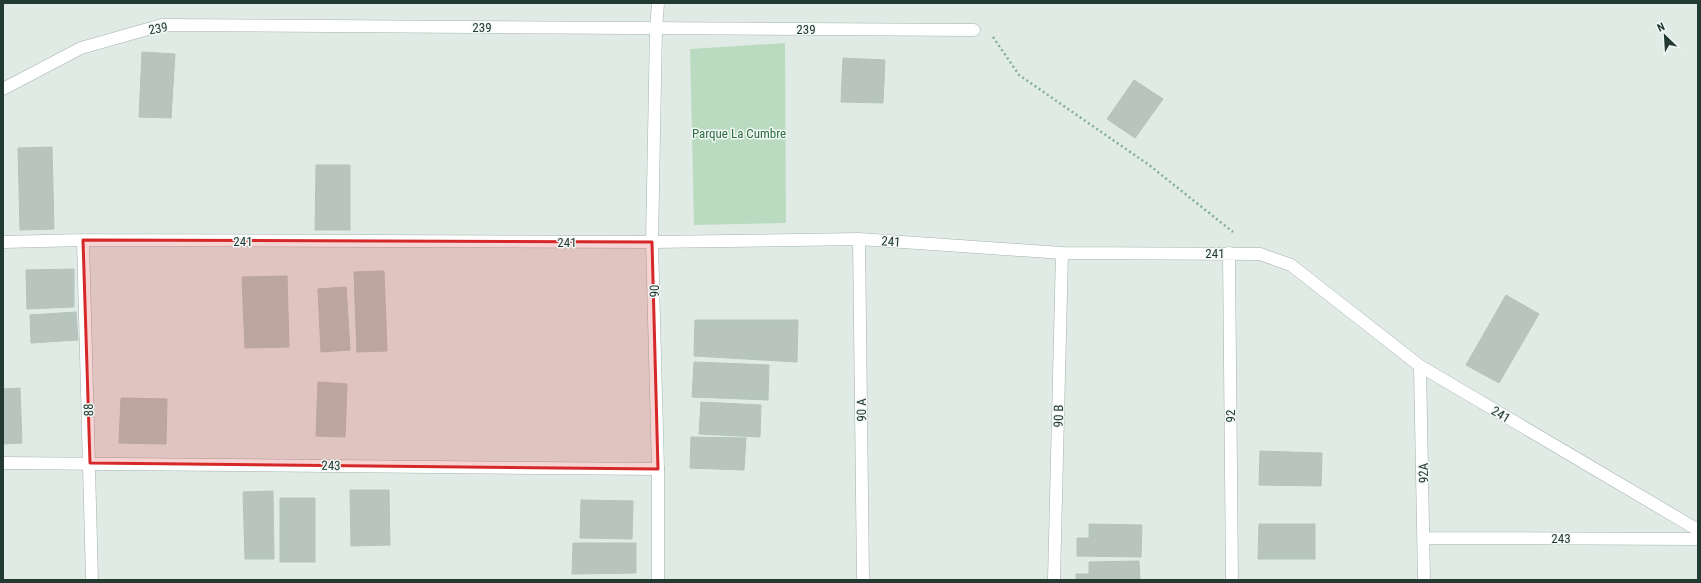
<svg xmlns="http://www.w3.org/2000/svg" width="1701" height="583" viewBox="0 0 1701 583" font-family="'Roboto Condensed',sans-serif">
<rect width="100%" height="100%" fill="#e1ebe6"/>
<!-- green -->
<path fill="#bbdbc1" d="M785,43L786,223L694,225L690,49Z"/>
<!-- building -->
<path fill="#b7c5be" stroke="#b4c4bc" d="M142,52L175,54L171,118L139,117Z
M843,58L885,60L883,103L841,102Z
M1134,80L1163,99L1135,138L1107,119Z
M52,147L54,229L20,230L18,148Z
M316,165H350V230H315Z
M74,269V307L27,309L26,270Z
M384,271L387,351L357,352L354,272Z
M287,276L289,347L245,348L242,277Z
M346,287L350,350L321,352L318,289Z
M1506,295L1539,314L1499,383L1466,365Z
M76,312L78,340L31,343L30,315Z
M695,320H798L797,362L694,356Z
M694,362L769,365L768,400L692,397Z
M318,382L347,384L345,437L316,436Z
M20,388L22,443L3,444V389Z
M121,398L167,399L166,444L119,443Z
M701,402L761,405L760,437L699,434Z
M691,437L746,438L744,470L690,468Z
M1260,451L1322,453L1321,486L1259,485Z
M350,490H389L390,545L351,546Z
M273,491L274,559H245L243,492Z
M280,498H315V562H280Z
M581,500L633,501L632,539L580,538Z
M1089,524L1142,525L1141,557L1077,556V538H1089Z
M1259,524H1315V559H1258Z
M573,543H636V573L572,574Z
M1139,561L1140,580H1076V574H1089V562Z"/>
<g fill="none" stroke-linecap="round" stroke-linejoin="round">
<!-- street casing -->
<g stroke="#a4b2ac" stroke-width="13">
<path id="street" d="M656,29L658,3
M3,89L81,48L162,25L974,30
M859,239L863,580
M83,240L92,580
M3,242L83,240L652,242L859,239L1062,253L1260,254L1291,265L1420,366L1698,530
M1229,253L1232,580
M1420,366L1424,580
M3,463L658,469
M1424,538L1698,539
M1054,580L1062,253"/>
</g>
<!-- secondary casing -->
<g stroke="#a1b6ad" stroke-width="13">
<path id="secondary" d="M656,29L652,242L658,469V580"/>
</g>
<!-- path -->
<path stroke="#83ac9d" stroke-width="2.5" stroke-dasharray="2 3" stroke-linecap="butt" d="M993,37L1019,75L1149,165L1233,232"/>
<!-- street -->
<use href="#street" stroke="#fff" stroke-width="12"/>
<!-- secondary -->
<use href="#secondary" stroke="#fff" stroke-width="12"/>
</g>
<!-- marked area -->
<path fill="#d62828" fill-opacity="0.2" stroke="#d62828" stroke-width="3" stroke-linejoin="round" d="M83,240L652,242L658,469L90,463Z"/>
<g text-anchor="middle" stroke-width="3" stroke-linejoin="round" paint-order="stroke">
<!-- street labels -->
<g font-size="13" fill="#233a32" stroke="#f1f7f4">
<text x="482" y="32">239</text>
<text transform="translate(158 28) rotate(-10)" y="5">239</text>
<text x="806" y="34">239</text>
<text x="243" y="246">241</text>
<text transform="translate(891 241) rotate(4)" y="5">241</text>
<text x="567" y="247">241</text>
<text x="1215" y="258">241</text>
<text transform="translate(654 291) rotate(-91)" y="5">90</text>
<text transform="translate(88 410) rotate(-92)" y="5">88</text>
<text transform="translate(861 410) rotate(-91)" y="5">90 A</text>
<text transform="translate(1501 414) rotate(31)" y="5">241</text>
<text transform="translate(1058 416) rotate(-89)" y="5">90 B</text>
<text transform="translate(1230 416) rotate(-90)" y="5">92</text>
<text transform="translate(331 465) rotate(1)" y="5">243</text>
<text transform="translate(1423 473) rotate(-91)" y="5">92A</text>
<text x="1561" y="543">243</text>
</g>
<!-- park labels -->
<g font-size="13" fill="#2f6e43" stroke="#f1f7f4">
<text x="739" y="138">Parque La Cumbre</text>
</g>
</g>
<!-- border -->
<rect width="1701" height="583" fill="none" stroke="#233a32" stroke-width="8"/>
<!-- north arrow -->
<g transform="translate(1665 36) rotate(335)" stroke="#f1f7f4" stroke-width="3" paint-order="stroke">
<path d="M0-3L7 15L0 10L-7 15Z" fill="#233a32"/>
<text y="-6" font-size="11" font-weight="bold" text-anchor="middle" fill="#233a32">N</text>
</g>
</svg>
